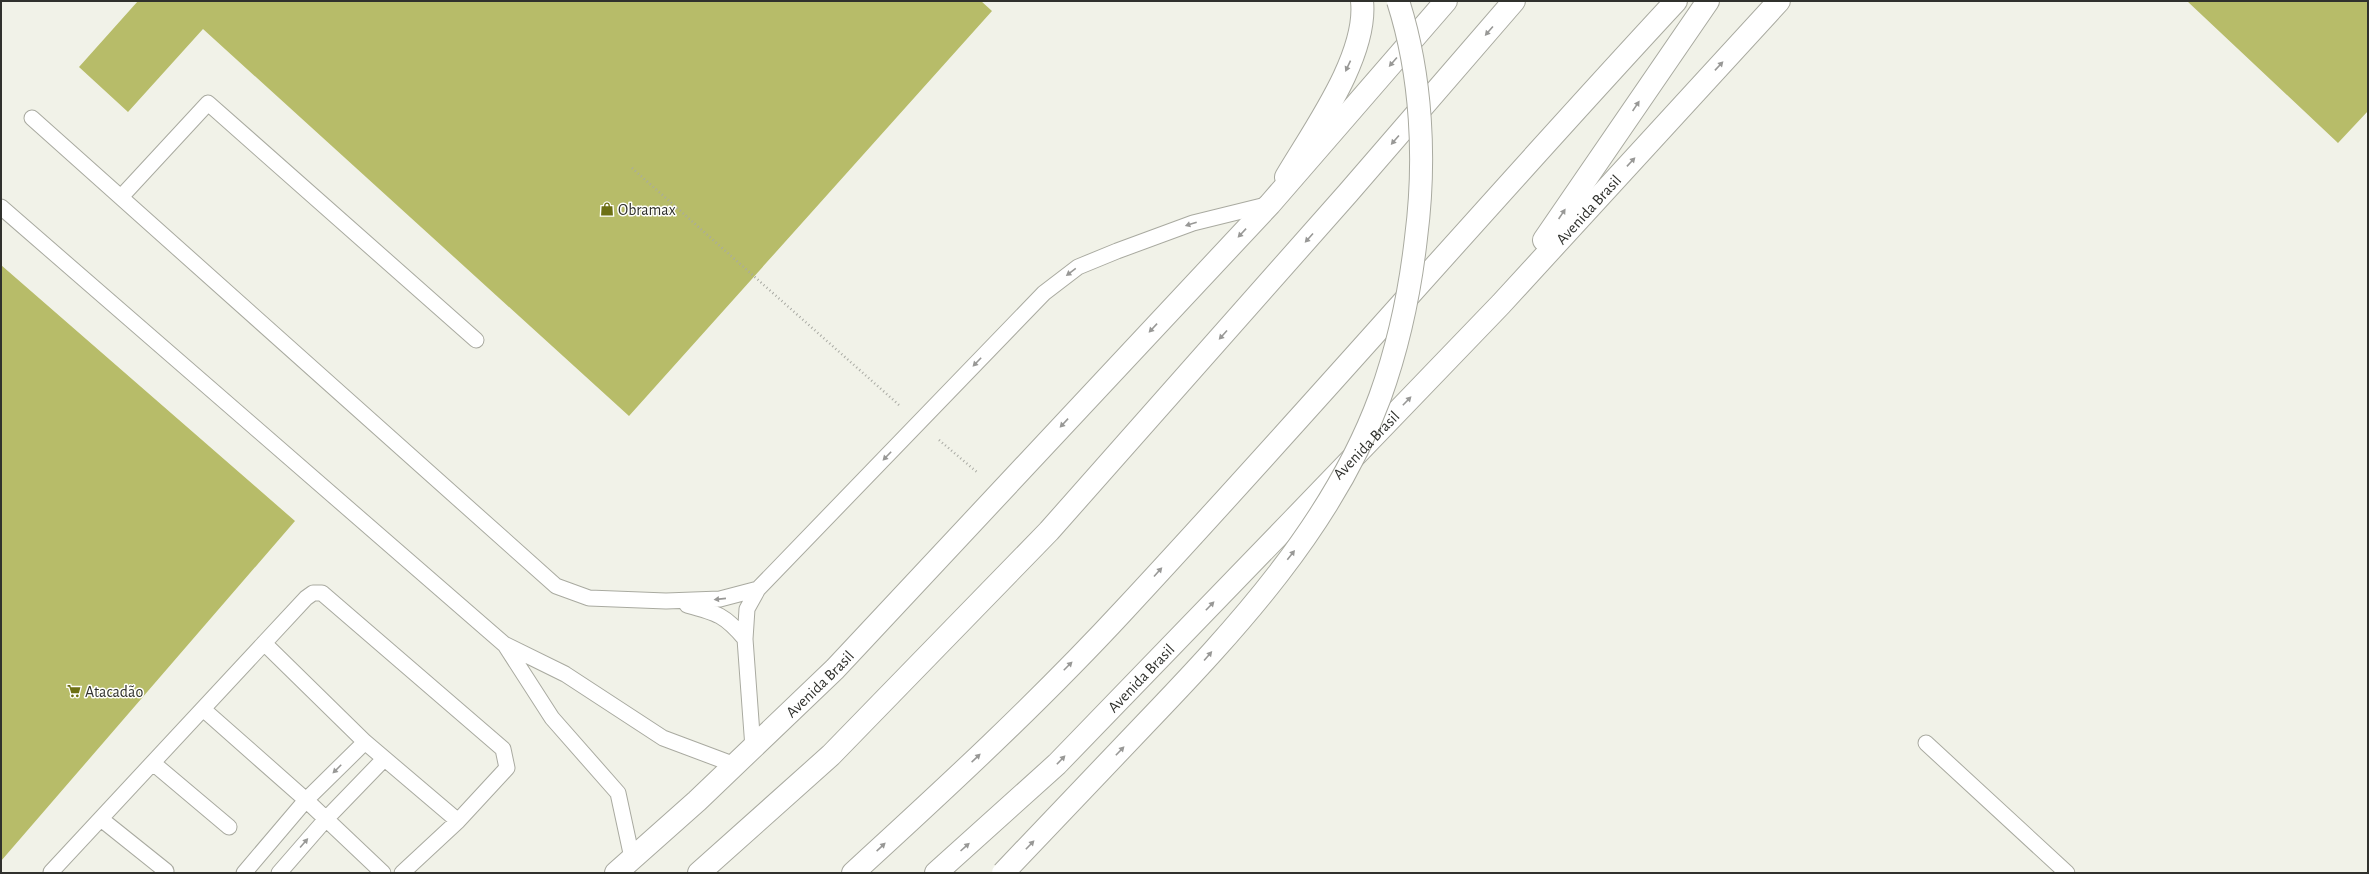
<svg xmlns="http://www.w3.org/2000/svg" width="2369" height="874" viewBox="0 0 2369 874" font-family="'Alegreya Sans',sans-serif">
<rect width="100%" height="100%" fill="#f1f2e8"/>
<!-- building -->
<path fill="#b7bc69" d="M138,1H981L992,11L629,416L203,29L128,112L79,67Z
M2187,1H2368V111L2338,143Z
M1,265L295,521L1,861Z"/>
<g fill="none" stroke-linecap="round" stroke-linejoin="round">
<!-- lane casing -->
<g stroke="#a9aaa0" stroke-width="17">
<path id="lane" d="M32,118L556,586L589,598L666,601L720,599L758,589
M121,197L208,103L476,340
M1,207L504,644L565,674L663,738L735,765
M687,605C717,613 725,615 745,639
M264,643L365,742L458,821
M505,645L552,718L618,793L632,858
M203,709L306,800L383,873
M1926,743L2067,873
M753,748L745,639L747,609L758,589L1044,293L1078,267L1117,251L1193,223L1270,204
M153,763L229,827
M101,819L166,871
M51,872L306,598L313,593H322L503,749L507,768L458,821L402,873
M244,873L306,800L365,742
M279,873L326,819L384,759"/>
</g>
<!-- street casing -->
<g stroke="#a9aaa0" stroke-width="24">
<path id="street" d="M1286,177C1313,131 1368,56 1362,1"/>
</g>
<!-- highway casing -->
<g stroke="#a9aaa0" stroke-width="24">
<g id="highway">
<path d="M1544,240L1708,1"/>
<path id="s1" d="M616,873L697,801L835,669L1270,204L1446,1"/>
<path d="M699,873L831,755L1049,531L1348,193L1514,1"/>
<path d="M853,873C946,788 1040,701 1125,609C1312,408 1490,201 1676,1"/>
<path id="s2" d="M936,873L1057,764L1294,519L1501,304L1779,1"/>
</g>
</g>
<!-- path -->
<path stroke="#a9aaa3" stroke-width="2.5" stroke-dasharray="1 3" stroke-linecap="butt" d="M632,168L899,405
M939,440L978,473"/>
<!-- lane -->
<use href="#lane" stroke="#fff" stroke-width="15"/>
<!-- street -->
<use href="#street" stroke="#fff" stroke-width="22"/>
<!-- highway -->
<use href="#highway" stroke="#fff" stroke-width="22"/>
<!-- highway-bridge casing -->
<g stroke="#a9aaa0" stroke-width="24" stroke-linecap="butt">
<path id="highway-bridge" d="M1003,873C1050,824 1097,775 1144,725C1236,629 1333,525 1380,397C1398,347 1410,291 1416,238C1426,161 1422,76 1398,1"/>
</g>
<!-- highway-bridge -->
<use href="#highway-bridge" stroke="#fff" stroke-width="22"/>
</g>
<!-- one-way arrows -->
<defs><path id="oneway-solid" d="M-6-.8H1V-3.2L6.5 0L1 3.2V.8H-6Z"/></defs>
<g fill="#989896">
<use href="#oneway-solid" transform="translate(1489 31) rotate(131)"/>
<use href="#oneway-solid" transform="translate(1393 62) rotate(131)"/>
<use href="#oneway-solid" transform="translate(1348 66) rotate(115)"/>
<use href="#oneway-solid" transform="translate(1719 66) rotate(-47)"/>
<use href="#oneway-solid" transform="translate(1636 106) rotate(-56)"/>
<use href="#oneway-solid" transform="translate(1395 140) rotate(131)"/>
<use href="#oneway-solid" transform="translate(1631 162) rotate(-47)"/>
<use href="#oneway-solid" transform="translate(1562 214) rotate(-56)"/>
<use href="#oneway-solid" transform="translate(1191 224) rotate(162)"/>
<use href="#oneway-solid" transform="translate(1242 233) rotate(133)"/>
<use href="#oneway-solid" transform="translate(1309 238) rotate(132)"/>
<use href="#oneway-solid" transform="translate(1071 272) rotate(143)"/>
<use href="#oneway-solid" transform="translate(1153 328) rotate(133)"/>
<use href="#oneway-solid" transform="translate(1223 335) rotate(132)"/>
<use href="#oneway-solid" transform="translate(977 362) rotate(134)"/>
<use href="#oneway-solid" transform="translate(1407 401) rotate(-46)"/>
<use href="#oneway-solid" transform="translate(1064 423) rotate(133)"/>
<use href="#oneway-solid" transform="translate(887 456) rotate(134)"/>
<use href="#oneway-solid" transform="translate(1291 555) rotate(-52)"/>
<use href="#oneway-solid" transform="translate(1158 572) rotate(-48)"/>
<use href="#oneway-solid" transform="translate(720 599) rotate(174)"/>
<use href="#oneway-solid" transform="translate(1210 606) rotate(-46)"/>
<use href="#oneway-solid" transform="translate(1208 656) rotate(-49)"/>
<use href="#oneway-solid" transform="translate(1068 666) rotate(-45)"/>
<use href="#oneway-solid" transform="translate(1120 751) rotate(-46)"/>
<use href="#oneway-solid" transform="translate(976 758) rotate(-43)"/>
<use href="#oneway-solid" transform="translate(1061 760) rotate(-46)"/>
<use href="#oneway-solid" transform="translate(337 769) rotate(135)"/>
<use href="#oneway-solid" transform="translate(304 843) rotate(-49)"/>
<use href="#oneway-solid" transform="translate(1030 845) rotate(-46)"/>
<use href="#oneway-solid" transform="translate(881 847) rotate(-43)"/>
<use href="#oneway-solid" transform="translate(965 847) rotate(-42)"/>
</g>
<!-- icons -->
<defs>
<g id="shop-bare" transform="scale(1.08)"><path d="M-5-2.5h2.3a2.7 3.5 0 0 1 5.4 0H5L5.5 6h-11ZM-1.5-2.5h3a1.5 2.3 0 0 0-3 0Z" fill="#6d7015" stroke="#fffffb" stroke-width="2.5" paint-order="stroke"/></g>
<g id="supermarket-bare" transform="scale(1.08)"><path d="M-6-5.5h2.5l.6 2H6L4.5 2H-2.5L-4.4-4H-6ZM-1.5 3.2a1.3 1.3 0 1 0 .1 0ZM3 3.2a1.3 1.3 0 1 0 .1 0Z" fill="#6d7015" stroke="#fffffb" stroke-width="2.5" paint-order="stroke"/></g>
</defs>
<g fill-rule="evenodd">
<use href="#shop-bare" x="607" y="209"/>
<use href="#supermarket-bare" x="74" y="691"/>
</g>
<g text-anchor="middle" stroke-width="3" stroke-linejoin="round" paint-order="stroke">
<!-- poi labels -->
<g font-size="16" fill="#30312d" stroke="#fffffb" text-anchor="start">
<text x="618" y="215">Obramax</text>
<text x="85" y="697">Atacadão</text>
</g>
<!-- street labels -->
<g font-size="16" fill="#30312d" stroke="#fffffb">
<text dy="6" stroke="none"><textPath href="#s2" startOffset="931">Avenida Brasil</textPath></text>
<text dy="6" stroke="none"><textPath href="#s2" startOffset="607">Avenida Brasil</textPath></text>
<text dy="6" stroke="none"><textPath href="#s2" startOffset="283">Avenida Brasil</textPath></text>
<text dy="6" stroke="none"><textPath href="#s1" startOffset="278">Avenida Brasil</textPath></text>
</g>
</g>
<!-- border -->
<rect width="2369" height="874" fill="none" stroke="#30312d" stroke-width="4"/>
</svg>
